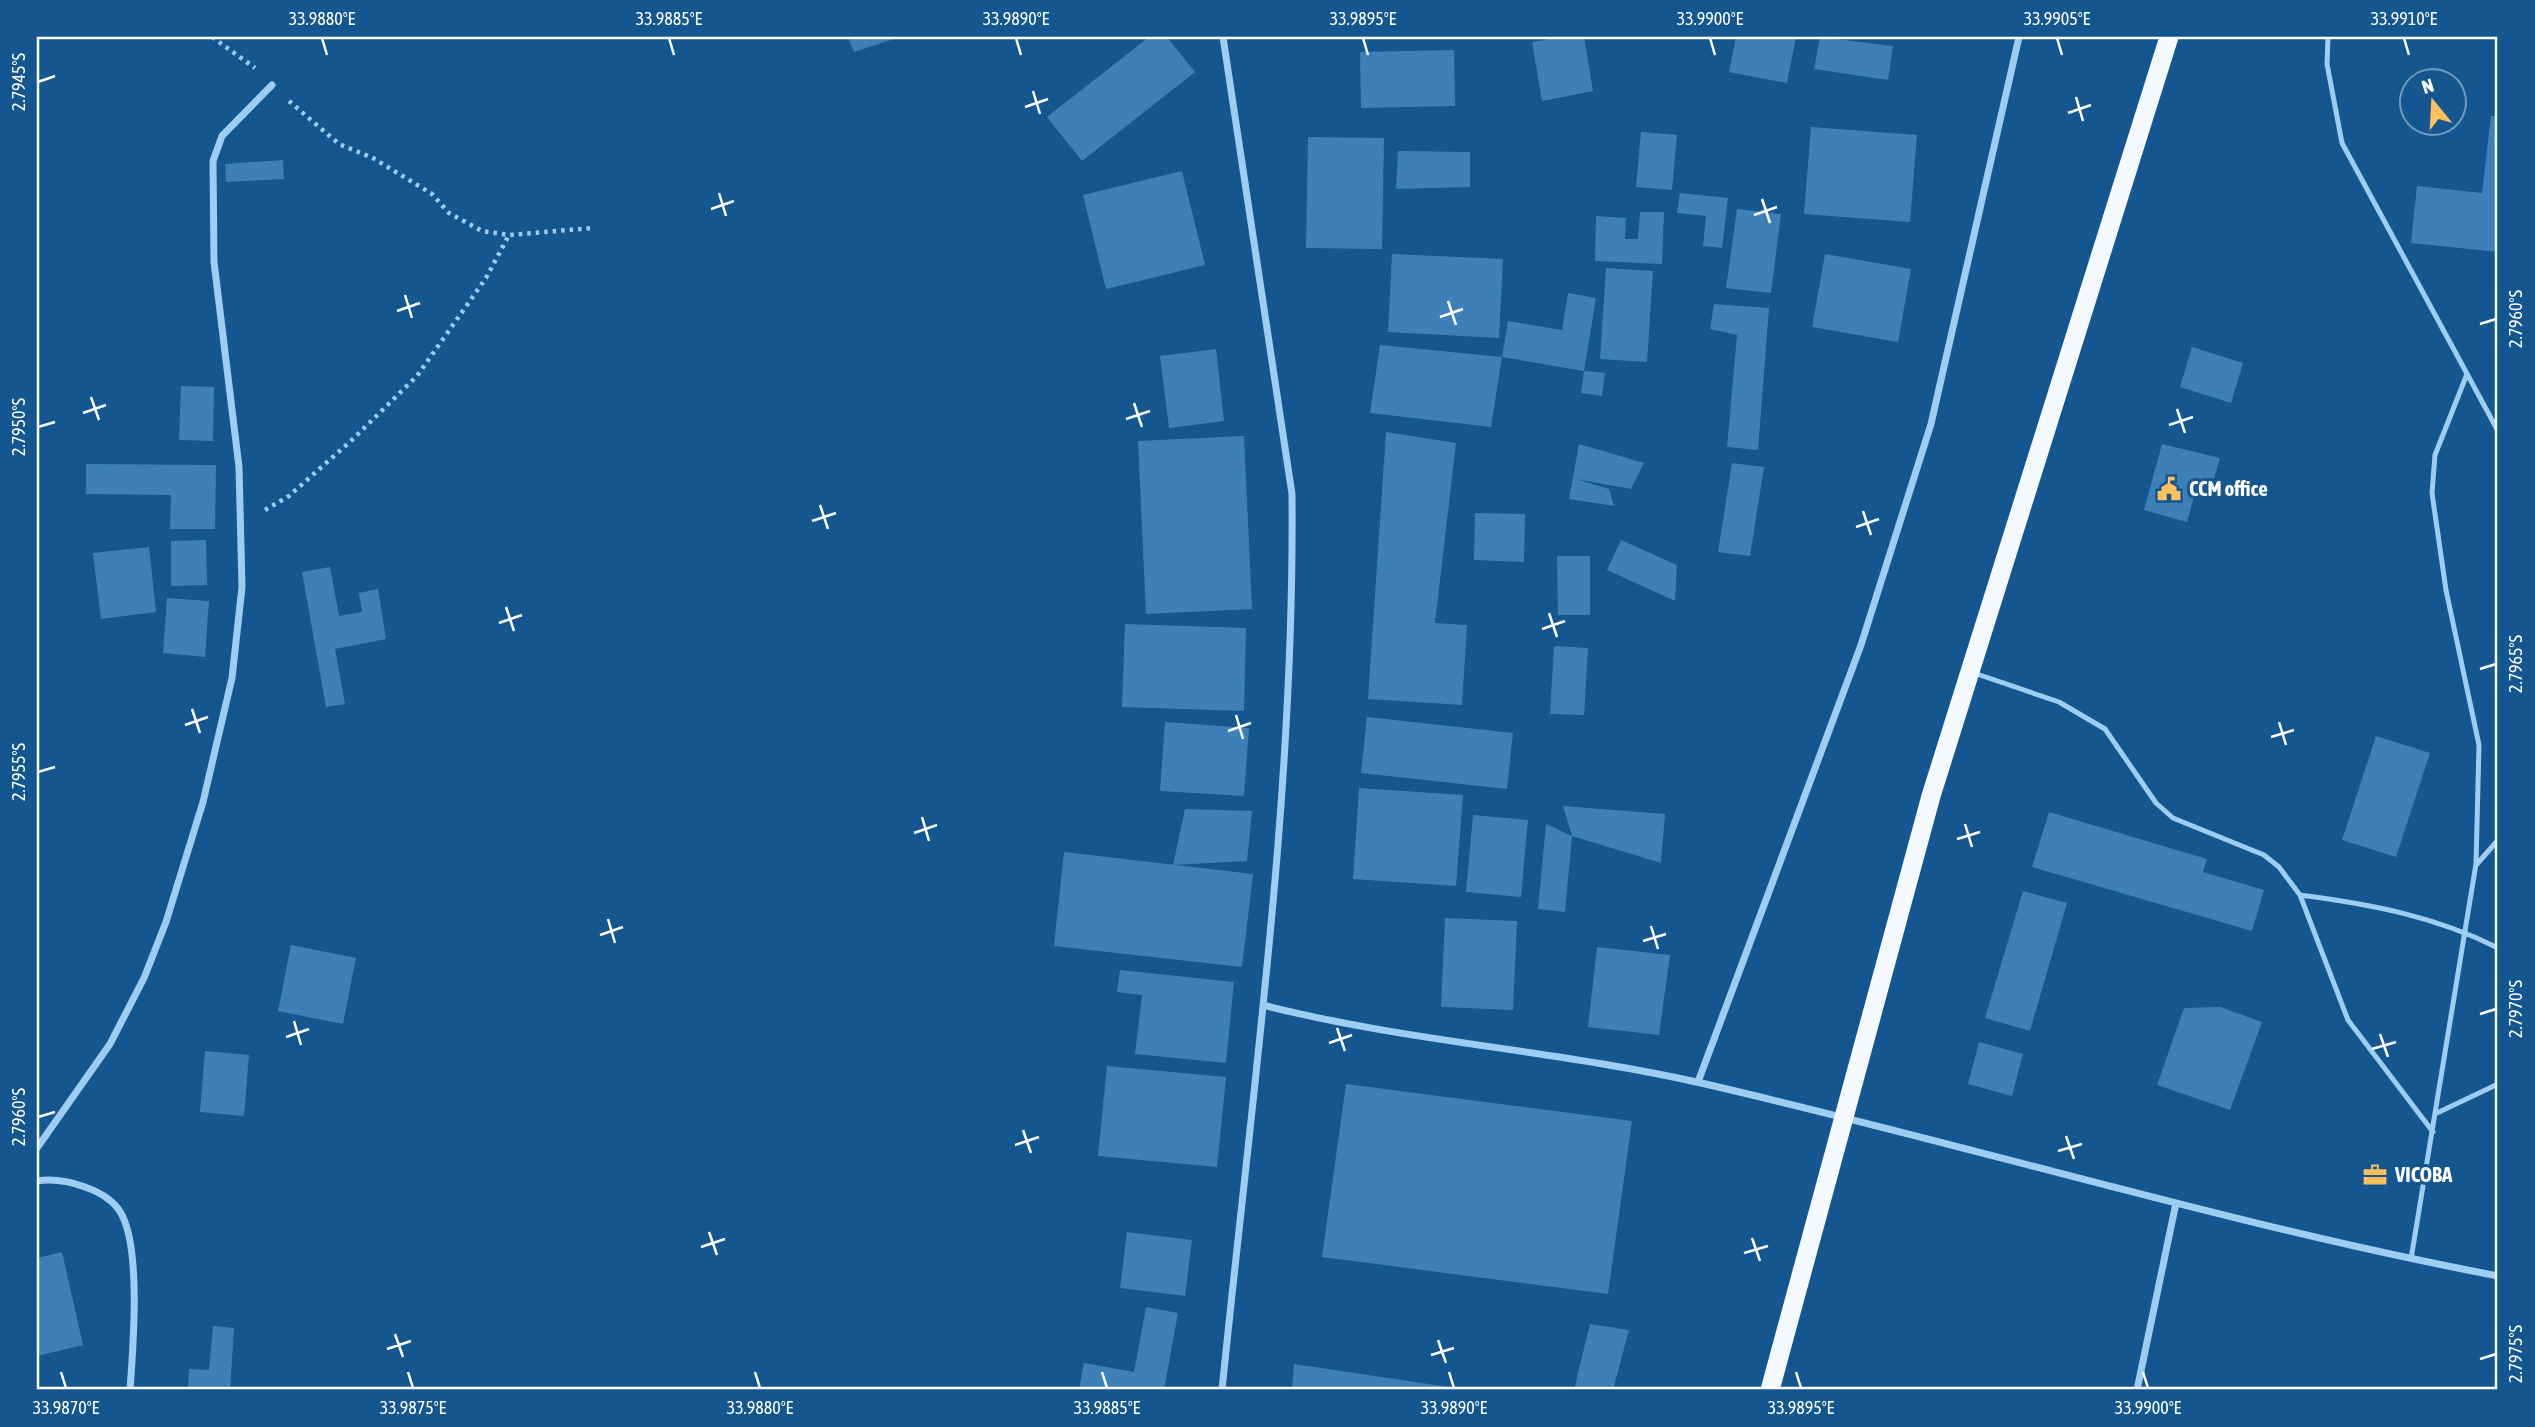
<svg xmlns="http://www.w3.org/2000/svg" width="2535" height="1427" viewBox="0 0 2535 1427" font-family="'Asap Condensed',sans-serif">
<rect width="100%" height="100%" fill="#14568f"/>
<!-- building -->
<path fill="#3d80b8" d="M848,37H900L854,52Z
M1149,37H1167L1195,72L1082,161L1047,117Z
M1561,37H1584L1593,91L1542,101L1532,42Z
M1736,37H1796L1787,83L1729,72Z
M1820,37L1893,46L1888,80L1814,69Z
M1454,50L1455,106L1361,108L1360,52Z
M2491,116H2498V252L2411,243L2417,186L2482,193Z
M1811,127L1917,135L1910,222L1804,214Z
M1641,132L1677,135L1672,190L1636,187Z
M1308,137L1384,138L1382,249L1306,248Z
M1398,151L1470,152V187L1396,189Z
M283,160L284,179L226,182L225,164Z
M1182,171L1205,265L1106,289L1083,195Z
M1680,193L1728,198L1722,248L1703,246L1706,216L1677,213Z
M1737,209L1781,214L1771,293L1726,288Z
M1640,212H1664L1662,264L1595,261L1596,216L1626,218L1625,239H1638Z
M1392,254L1503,259L1499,338L1388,332Z
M1825,254L1911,269L1898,342L1812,327Z
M1606,268L1653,271L1647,362L1600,359Z
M1568,293L1596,298L1584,371L1502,357L1508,321L1562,330Z
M1714,304L1769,308L1758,450L1727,447L1737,335L1710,329Z
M1380,345L1502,357L1491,427L1370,413Z
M2192,347L2243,363L2231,403L2180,387Z
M1216,349L1224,421L1169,428L1160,356Z
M1584,371L1605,373L1602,396L1581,393Z
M181,386L214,387L213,441L179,440Z
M1386,432L1456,443L1435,623L1467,625L1462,705L1368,699Z
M1244,436L1252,609L1146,614L1138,441Z
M1579,444L1644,463L1631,489L1576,479L1609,489L1614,506L1569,499Z
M2162,444L2220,458L2211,489L2197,485L2187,522L2144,510Z
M1732,463L1764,467L1750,556L1718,552Z
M86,464L216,465L215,529H170L171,495L86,494Z
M1475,513L1525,514L1524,562L1474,560Z
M206,540L207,585L171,586V541Z
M1621,540L1677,565L1675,601L1607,570Z
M149,547L156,612L101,619L93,553Z
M1557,556H1590V615H1558Z
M330,567L339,616L362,612L359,593L378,589L386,639L335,649L345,704L326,707L302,572Z
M167,598L209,601L205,657L163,653Z
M1125,624L1246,628L1244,711L1122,707Z
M1554,646L1588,648L1584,715L1550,714Z
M1367,717L1513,733L1507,789L1361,773Z
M1165,722L1249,728L1244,796L1160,791Z
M2376,736L2430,753L2396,857L2342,840Z
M1359,788L1463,795L1456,886L1353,879Z
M1563,806L1665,814L1661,863L1572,836L1565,912L1538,909L1546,824L1572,836Z
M1185,809L1252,811L1247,861L1173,865Z
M2049,812L2207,859L2203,872L2264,890L2252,931L2032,867Z
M1473,815L1528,820L1521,897L1466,892Z
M1064,852L1253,874L1242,967L1054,946Z
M2023,891L2067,903L2030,1031L1985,1018Z
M1445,918L1517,921L1513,1010L1441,1007Z
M291,945L356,958L343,1024L278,1011Z
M1597,947L1670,955L1659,1035L1588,1027Z
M1120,970L1234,982L1226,1063L1135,1054L1142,995L1117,992Z
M2220,1007L2262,1022L2230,1110L2157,1085L2184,1008Z
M1979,1042L2023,1054L2012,1096L1968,1084Z
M205,1051L249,1055L244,1116L200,1112Z
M1107,1066L1226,1077L1217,1167L1098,1156Z
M1346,1084L1632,1121L1608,1294L1322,1257Z
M1127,1232L1192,1240L1185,1296L1120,1288Z
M62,1252L83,1345L37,1356V1258Z
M1146,1307L1178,1313L1164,1390L1079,1389L1084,1363L1134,1372Z
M1590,1324L1629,1330L1613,1390H1574Z
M213,1326L234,1328L230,1390L188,1388L189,1369L209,1370Z
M1294,1364L1462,1389V1390H1292Z
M2266,1387L2288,1388V1390H2265Z"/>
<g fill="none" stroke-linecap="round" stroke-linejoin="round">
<!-- path -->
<path stroke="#9fccf1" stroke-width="4.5" stroke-dasharray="3.5 5" stroke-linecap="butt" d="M212,37L255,68
M289,101L339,144L373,158L432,194L449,213L482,231L509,235L592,228
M265,510L289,496L353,439L417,376L486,278L509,235"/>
<!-- service -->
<path stroke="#9fccf1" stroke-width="5" d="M2328,37L2327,64L2342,143L2498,431
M1974,673L2059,702L2105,729L2156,803L2173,818L2264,855L2279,867L2300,895L2348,1020L2433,1132
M2477,864L2498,840
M2300,895C2369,904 2435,916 2498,948
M2437,1113L2498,1084
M2411,1259L2476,864L2479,745L2446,590L2432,493L2435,455L2467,374"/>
<!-- minor -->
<path stroke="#9fccf1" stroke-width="7" d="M1263,1005C1407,1042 1556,1050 1701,1083C1967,1144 2229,1225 2498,1276
M1698,1082L1861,645L1931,424L2019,37
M37,1148L110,1044L144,978L166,922L203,802L232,678L242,587L239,467L214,262L213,161L222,136L272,85
M37,1181C63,1177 109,1189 122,1215C141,1252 133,1348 130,1390
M1222,1390C1252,1093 1295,793 1292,494L1223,37
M2137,1390L2176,1203"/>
<!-- trunk -->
<path stroke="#f4faff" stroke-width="19" d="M1770,1390L1931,796L2169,37"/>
</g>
<!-- ticks -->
<path fill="none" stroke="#fff" stroke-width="2.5" d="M322,38L327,55M669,38L674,55M1016,38L1021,55M1363,38L1368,55M1710,38L1715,55M2057,38L2062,55M2404,38L2409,55M38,82L55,76M1033,91L1040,114M2076,97L2083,121M1025,107L1048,99M2068,113L2091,105M719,193L726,216M1762,199L1770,223M711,209L734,201M1754,215L1777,207M405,295L412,318M1448,301L1456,325M397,311L420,303M1440,317L1463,309M2480,324L2496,319M91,397L99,420M1134,403L1142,427M2177,409L2185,433M83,413L106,405M1126,419L1150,411M2169,425L2193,417M38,427L55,422M820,505L828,529M1863,511L1871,535M812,521L836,513M1856,527L1879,519M506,607L514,631M1549,613L1557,637M499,623L522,615M1542,629L1565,621M2480,669L2496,664M192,709L200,733M1236,715L1243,739M2279,722L2286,745M185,725L208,717M1228,731L1251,723M2271,737L2294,730M38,772L55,767M922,817L929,841M1965,824L1972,847M914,833L937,825M1957,839L1980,832M608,919L615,943M1651,926L1658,949M600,935L623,927M1643,941L1666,934M2480,1014L2496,1009M294,1021L301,1045M1337,1028L1345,1051M2380,1034L2388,1057M286,1037L309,1029M1329,1043L1352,1035M2372,1049L2396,1042M38,1117L55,1112M1023,1130L1031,1153M2066,1136L2074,1159M1015,1145L1039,1137M2058,1151L2082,1144M709,1232L717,1255M1752,1238L1760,1261M701,1247L725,1239M1744,1253L1768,1246M395,1334L403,1357M1438,1340L1446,1363M387,1349L411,1341M1431,1355L1454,1348M2480,1359L2496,1354M61,1372L66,1388M408,1372L413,1388M755,1372L760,1388M1102,1372L1107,1388M1449,1372L1454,1388M1796,1372L1801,1388M2143,1372L2148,1388"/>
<!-- icons -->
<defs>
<g id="civic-bare" transform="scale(1.89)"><path d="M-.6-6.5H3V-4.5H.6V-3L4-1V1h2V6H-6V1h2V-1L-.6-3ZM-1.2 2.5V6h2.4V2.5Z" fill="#ffc05e" stroke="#14568f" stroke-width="2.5" paint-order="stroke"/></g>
<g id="office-bare" transform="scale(1.89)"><path d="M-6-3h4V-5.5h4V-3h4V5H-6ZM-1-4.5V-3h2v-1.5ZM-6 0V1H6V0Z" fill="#ffc05e" stroke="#14568f" stroke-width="2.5" paint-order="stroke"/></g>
</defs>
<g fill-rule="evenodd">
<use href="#civic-bare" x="2169" y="489"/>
<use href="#office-bare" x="2375" y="1175"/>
</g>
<g text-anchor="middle" stroke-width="6" stroke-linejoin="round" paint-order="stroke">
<!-- poi labels -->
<g font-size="21" font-weight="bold" fill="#fff" stroke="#14568f" text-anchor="start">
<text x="2189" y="496">CCM office</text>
<text x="2395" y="1182">VICOBA</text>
</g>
</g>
<!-- border -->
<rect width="2535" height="1427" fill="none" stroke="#14568f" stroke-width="77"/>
<!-- north arrow -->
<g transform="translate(2433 102) rotate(342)"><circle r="33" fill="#14568f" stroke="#729abc" stroke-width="2"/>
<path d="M0-5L12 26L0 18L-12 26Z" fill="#ffc05e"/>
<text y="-10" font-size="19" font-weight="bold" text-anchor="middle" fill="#ffffff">N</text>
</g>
<rect x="38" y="38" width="2458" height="1350" fill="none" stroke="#fff" stroke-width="2.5"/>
<g font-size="18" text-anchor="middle" fill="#fff">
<text x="322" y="25">33.9880°E</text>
<text x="669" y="25">33.9885°E</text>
<text x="1016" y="25">33.9890°E</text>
<text x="1363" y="25">33.9895°E</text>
<text x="1710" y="25">33.9900°E</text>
<text x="2057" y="25">33.9905°E</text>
<text x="2404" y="25">33.9910°E</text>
<text transform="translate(19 82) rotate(-90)" y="6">2.7945°S</text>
<text transform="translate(2516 319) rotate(-90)" y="6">2.7960°S</text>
<text transform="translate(19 427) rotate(-90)" y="6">2.7950°S</text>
<text transform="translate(2516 664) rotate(-90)" y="6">2.7965°S</text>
<text transform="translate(19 772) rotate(-90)" y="6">2.7955°S</text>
<text transform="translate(2516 1009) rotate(-90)" y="6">2.7970°S</text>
<text transform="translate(19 1117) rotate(-90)" y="6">2.7960°S</text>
<text transform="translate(2516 1354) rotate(-90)" y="6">2.7975°S</text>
<text x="66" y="1414">33.9870°E</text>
<text x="413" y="1414">33.9875°E</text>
<text x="760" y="1414">33.9880°E</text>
<text x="1107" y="1414">33.9885°E</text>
<text x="1454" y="1414">33.9890°E</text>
<text x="1801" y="1414">33.9895°E</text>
<text x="2148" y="1414">33.9900°E</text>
</g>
</svg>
